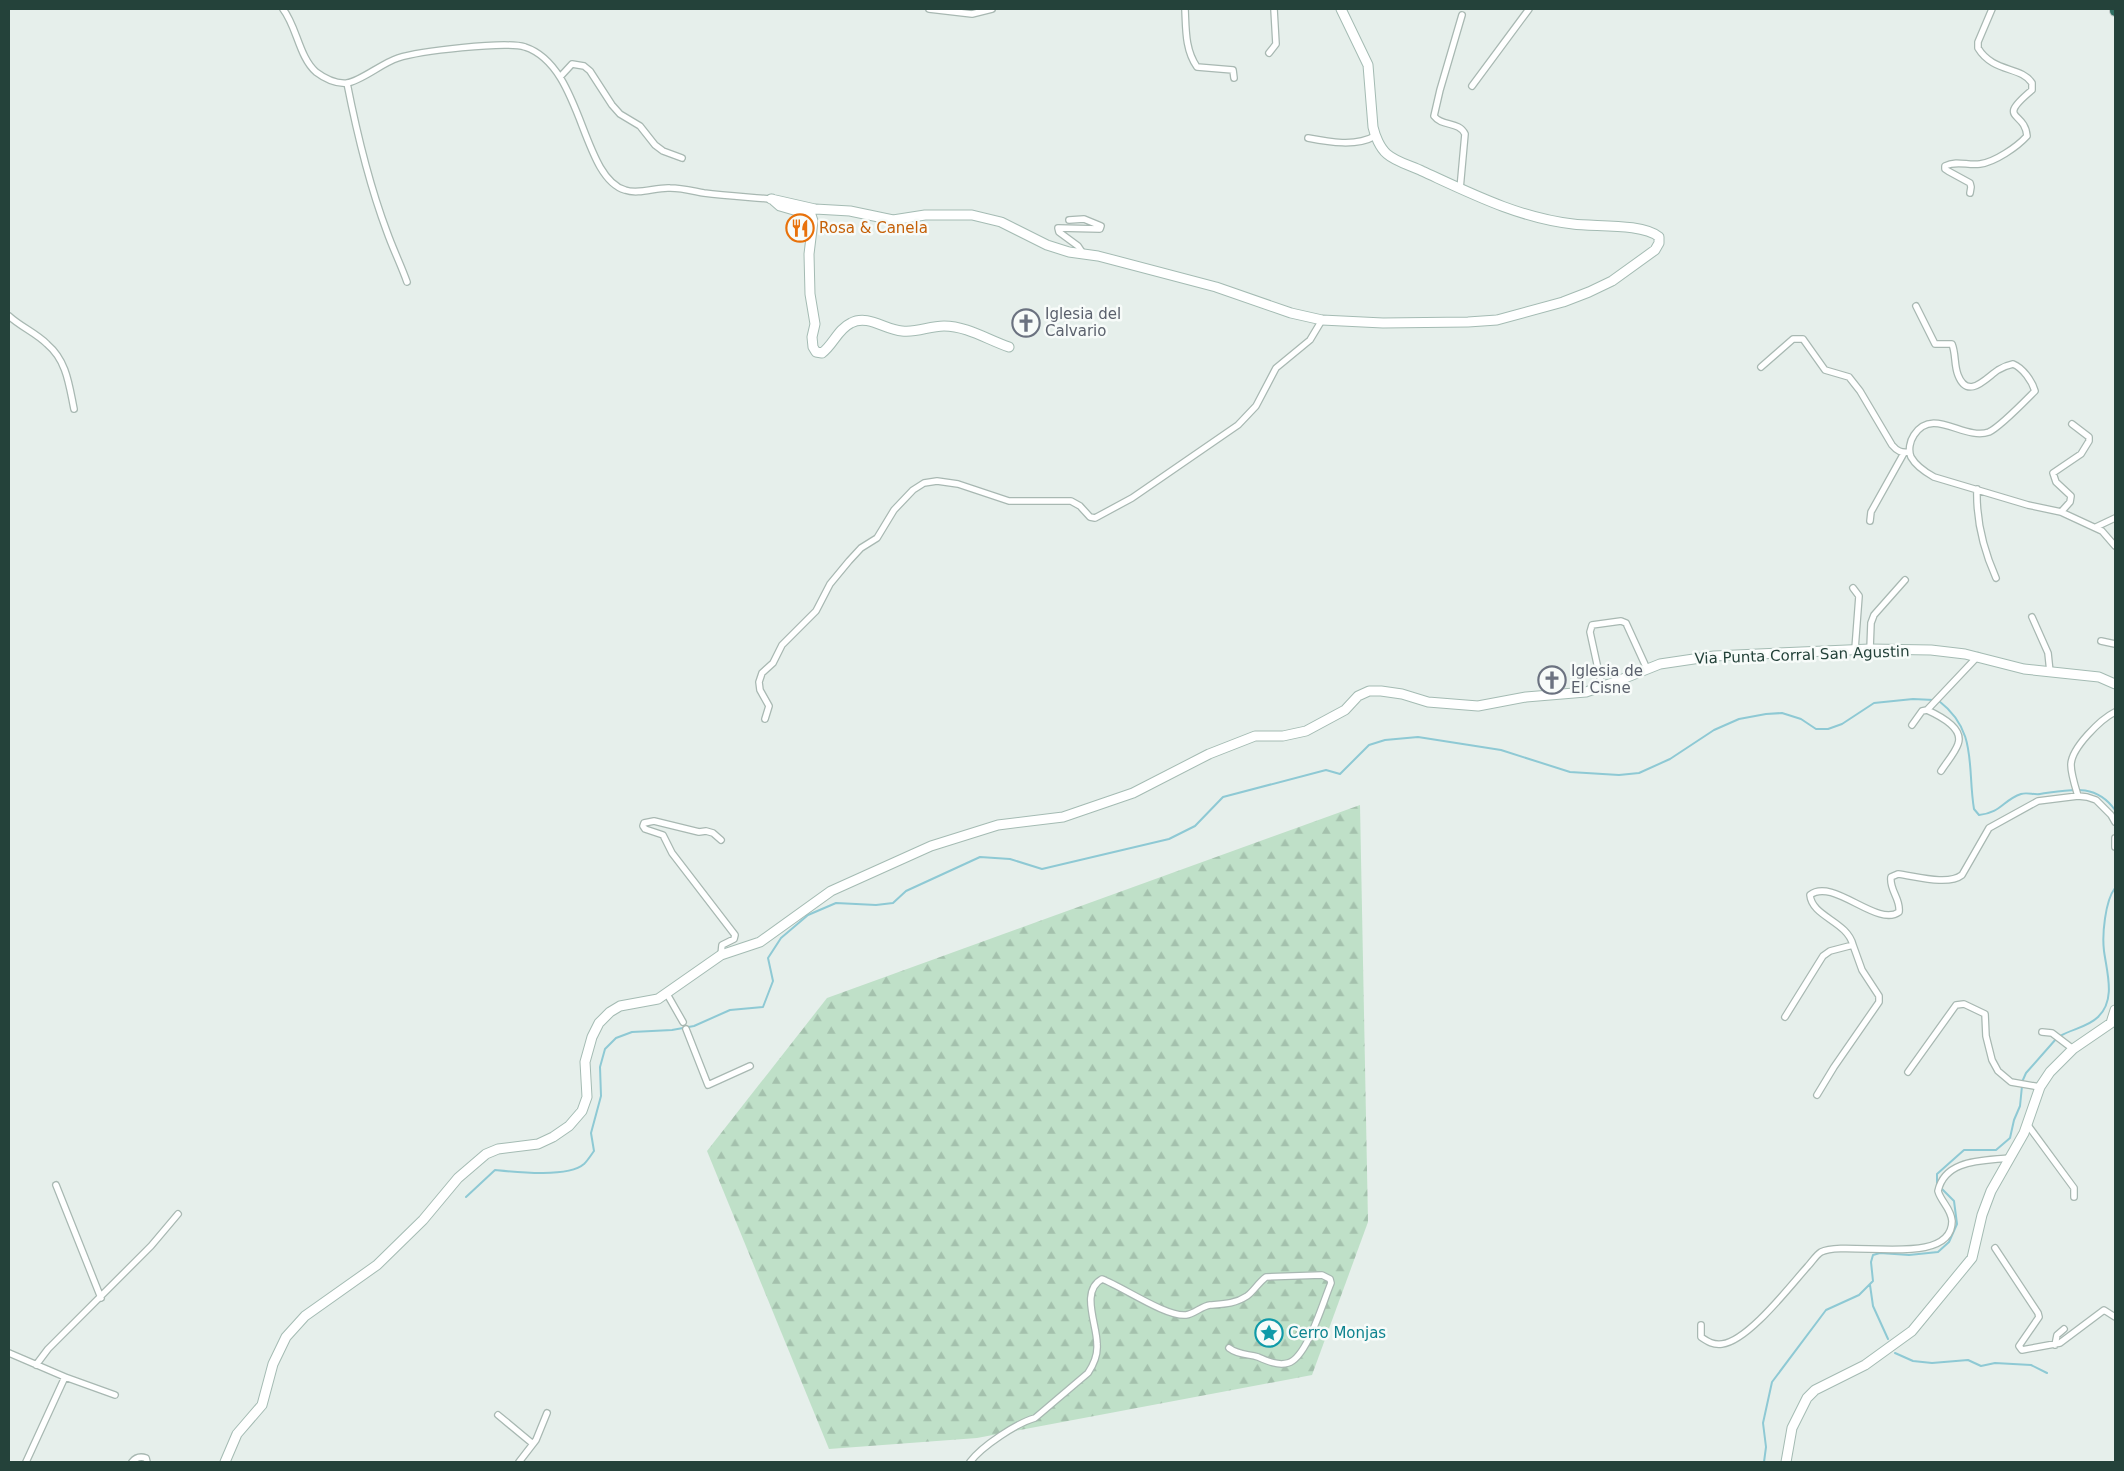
<svg xmlns="http://www.w3.org/2000/svg" width="2124" height="1471" viewBox="0 0 2124 1471" font-family="'DejaVu Sans',sans-serif">
<defs>
<pattern id="forest-firs" width="22" height="20" patternUnits="userSpaceOnUse" patternTransform="scale(1.25)"><rect width="22" height="20" fill="#bfe0c8"/><path d="M5 1l3.5 6h-7zM16 11l3.5 6h-7z" fill="#a4c1ad"/></pattern>
</defs>
<rect width="100%" height="100%" fill="#e6efeb"/>
<!-- forest -->
<path fill="url(#forest-firs)" d="M1360,805L1368,1222L1312,1375L977,1438L829,1449L707,1151L827,998Z"/>
<g fill="none" stroke-linecap="round" stroke-linejoin="round">
<!-- stream -->
<path stroke="#8ec9d4" stroke-width="2" d="M1939,701C1978,731 1967,767 1974,809L1979,815C2001,813 2003,800 2021,794C2027,792 2034,795 2040,794C2069,790 2095,782 2115,810
M2060,1036C2072,1029 2088,1027 2098,1017C2116,1000 2107,973 2104,951C2102,935 2105,901 2115,888
M2022,1082L2026,1073L2056,1039
M466,1197L495,1170C515,1172 568,1178 584,1164C588,1160 591,1155 594,1151L591,1133L601,1096L600,1067L605,1049L616,1038L632,1032L672,1030L694,1026L730,1010L763,1007L773,981L768,958L781,938L808,915L836,903L876,905L893,903L906,891L980,857L1010,859L1042,869L1169,839L1195,826L1223,797L1326,770L1340,774L1369,745L1385,740L1418,737L1501,750L1570,772L1619,775L1639,773L1670,759L1714,730L1739,719L1766,714L1782,713L1801,719L1816,729H1828L1842,724L1874,703L1913,699L1934,700
M1870,1285L1873,1306L1888,1339
M1895,1353L1913,1361L1932,1363L1968,1360L1981,1366L1995,1363L2031,1365L2047,1373
M1764,1462L1766,1447L1763,1423L1772,1382L1826,1310L1859,1295L1873,1281L1871,1262L1873,1255L1880,1253L1909,1255L1938,1252L1949,1242L1957,1224L1954,1201L1937,1184V1174L1964,1150H1996L2010,1138L2014,1120L2020,1106L2022,1086"/>
<!-- street casing -->
<g stroke="#a8b8b2" stroke-width="8">
<path id="street" d="M283,9C297,27 299,57 316,72C324,78 336,84 347,83C361,81 382,63 398,58C419,51 505,41 525,47C583,66 581,177 625,190C639,195 656,187 670,188C682,188 693,191 704,193C726,196 749,197 771,199
M929,9L972,14L992,9
M1185,9C1186,29 1185,50 1197,67L1233,70L1234,78
M1269,53L1276,44L1274,9
M560,77L572,64L584,66L590,71L612,105L620,114L640,126L655,145L663,151L682,158
M347,83C357,134 369,184 387,232C393,249 401,265 407,282
M1472,86L1529,9
M1308,138C1329,142 1356,147 1375,136
M1460,189L1465,134C1459,121 1442,127 1434,116L1440,90L1462,15
M1970,193L1971,187L1970,183L1948,171L1945,169V166C1957,160 1968,166 1980,164C1995,162 2017,147 2027,136C2025,110 1995,121 2032,90V83C2021,66 1993,73 1978,48V42L1992,9
M1069,220L1084,219L1101,226L1100,229L1058,228L1059,232L1078,246L1082,252
M1916,306L1935,344H1952C1956,354 1954,365 1958,375C1968,401 1987,377 1998,370C2003,367 2008,365 2013,364C2023,368 2032,381 2035,391C2025,401 2000,427 1989,432C1964,441 1933,406 1914,435C1910,441 1908,450 1911,457C1916,466 1925,472 1934,477L2028,505L2061,512L2102,531L2115,546
M9,316C21,327 36,333 47,344C67,361 69,385 74,409
M1761,367L1793,339H1803L1825,370L1849,377L1860,391L1892,445C1897,451 1901,453 1909,452
M1977,489C1976,519 1984,551 1996,578
M2061,512L2070,502L2071,496L2056,482L2053,473L2081,454L2089,441V437L2072,424
M1870,521L1871,512L1904,453
M2096,527L2115,518
M1853,588L1859,596L1855,649
M2032,617L2048,653L2050,672
M2101,641L2115,644
M1870,649L1871,623L1874,615L1905,580
M1602,687L1590,632L1592,625L1621,621L1626,623L1647,669
M1927,710L1978,656
M765,719L769,706L760,690L759,682L762,673L773,663L782,645L816,611L830,584L849,561L861,548L877,538L894,510L913,490L924,483L937,481L958,484L1009,501H1071L1080,506L1090,517L1095,518L1132,498L1238,425L1256,406L1276,368L1310,340L1322,320
M1912,725L1922,711L1927,710C1938,715 1964,728 1958,744C1955,753 1946,763 1941,771
M2078,796C2075,786 2071,774 2071,765C2071,748 2101,719 2115,712
M2115,838V847
M721,840L713,833L706,831L699,832L654,821L644,823L643,826L645,829L663,835L672,853L735,935L734,939L722,945L721,955
M667,994L683,1022
M1785,1017L1823,956L1830,951L1853,945C1847,921 1812,917 1810,895C1833,877 1877,928 1899,912C1901,899 1889,890 1891,877L1898,874C1915,876 1948,886 1962,875L1989,828L2038,801L2078,796L2087,797L2096,800L2111,815L2115,822
M686,1029L708,1085L750,1066
M2042,1032L2052,1033L2073,1049
M1908,1072L1956,1005L1964,1004L1985,1014L1986,1036L1992,1060L1998,1071L2011,1082L2040,1087
M1817,1095L1834,1067L1879,1002V996L1862,970L1853,945
M2027,1124L2074,1188V1197
M56,1185L101,1298
M1995,1248L2038,1313L2039,1317L2019,1346L2022,1350L2060,1343L2104,1310L2115,1317
M1701,1325V1337C1708,1342 1713,1345 1722,1344C1748,1341 1790,1286 1808,1266C1812,1262 1816,1255 1821,1252C1846,1239 1952,1269 1952,1221C1951,1208 1941,1202 1938,1191C1945,1159 1983,1161 2009,1158
M2055,1345L2057,1335L2064,1329
M9,1353L65,1377L115,1395
M36,1365L48,1349L151,1246L178,1214
M498,1415L533,1444
M26,1462L65,1377
M132,1462C136,1457 140,1456 146,1458L147,1462
M519,1462L536,1440L547,1413
M970,1462C982,1446 1017,1423 1035,1418L1088,1373C1094,1364 1098,1355 1097,1344C1097,1324 1080,1291 1102,1279C1123,1287 1166,1317 1186,1315C1194,1314 1202,1306 1210,1305C1223,1304 1235,1304 1247,1296C1254,1291 1258,1283 1266,1277L1322,1275L1330,1279L1331,1283C1323,1302 1307,1358 1288,1363C1278,1366 1267,1361 1258,1357C1248,1354 1238,1355 1229,1348"/>
</g>
<!-- secondary casing -->
<g stroke="#a4bbb3" stroke-width="11">
<path id="secondary" d="M771,199L815,209L850,211L893,220L925,215H972L1001,222L1047,245L1069,252L1098,256L1216,287L1291,313L1322,320L1383,323L1468,322L1497,320L1563,302L1589,292L1612,281L1655,250L1659,243V237C1643,223 1594,227 1573,224C1519,218 1470,193 1422,171C1412,166 1396,162 1387,154C1380,148 1375,136 1373,127L1368,65L1341,9
M772,199L780,206L811,215L813,221L809,254L810,294L815,324L812,337L813,347L816,352L822,353C833,345 838,329 851,323C868,314 885,330 902,331C917,333 929,326 944,326C967,326 988,340 1009,347
M225,1462L237,1434L262,1405L273,1364L286,1337L305,1316L377,1265L423,1220L458,1178L486,1154L498,1149L538,1144L553,1137L569,1126L582,1111L587,1097L585,1062L592,1037L599,1023L610,1012L620,1006L658,999L721,955L760,942L831,891L931,846L998,825L1063,817L1133,793L1209,754L1255,736H1283L1306,731L1345,710L1358,696L1369,691H1381L1402,694L1428,702L1478,706L1526,697L1586,692L1615,682L1660,664L1714,656L1870,649L1931,650L1965,654L2024,669L2099,677L2115,684
M1786,1462L1792,1428L1807,1398L1815,1390L1865,1365L1912,1331L1972,1258L1982,1215L1991,1191L2024,1133L2040,1087L2050,1072L2073,1049L2111,1023L2115,1010"/>
</g>
<!-- highway casing -->
<g stroke="#c2cac8" stroke-width="12">
<path id="highway" d="M2115,9V11"/>
</g>
<!-- street -->
<use href="#street" stroke="#fff" stroke-width="5.5"/>
<!-- secondary -->
<use href="#secondary" stroke="#fff" stroke-width="9"/>
<!-- highway -->
<use href="#highway" stroke="#2f6f62" stroke-width="10"/>
</g>
<!-- icons -->
<defs>
<g id="restaurant-ring" transform="scale(1.4375)"><circle r="9.5" fill="#f7fbf9" stroke="#e8710a" stroke-width="1.5"/><path d="M-5-6h1v4h1v-4h1v4h1v-4h1v5L-1.5 .5V6h-2V.5L-5-1ZM5-6V6H3V1.5H1.5Q1.5-4 5-6Z" fill="#e8710a"/></g>
<g id="church-ring" transform="scale(1.4375)"><circle r="9.5" fill="#f7fbf9" stroke="#6b7280" stroke-width="1.5"/><path d="M-1.2-6h2.4v3.5h3.3v2.4h-3.3V6h-2.4V-.1h-3.3v-2.4h3.3Z" fill="#6b7280"/></g>
<g id="sight-ring" transform="scale(1.4375)"><circle r="9.5" fill="#f7fbf9" stroke="#0f9aa8" stroke-width="1.5"/><path d="M0-6L1.8-2.2L6-1.7L2.9 1.2L3.7 5.4L0 3.3L-3.7 5.4L-2.9 1.2L-6-1.7L-1.8-2.2Z" fill="#0f9aa8"/></g>
</defs>
<g fill-rule="evenodd">
<use href="#restaurant-ring" x="800" y="228"/>
<use href="#church-ring" x="1026" y="323"/>
<use href="#church-ring" x="1552" y="680"/>
<use href="#sight-ring" x="1269" y="1333"/>
</g>
<g text-anchor="middle" stroke-width="5" stroke-linejoin="round" paint-order="stroke">
<!-- food labels -->
<g font-size="15" fill="#c56008" stroke="#f7fbf9" text-anchor="start">
<text x="819" y="233">Rosa &amp; Canela</text>
</g>
<!-- worship labels -->
<g font-size="15" fill="#5b616d" stroke="#f7fbf9" text-anchor="start">
<text x="1045" y="319">Iglesia del<tspan x="1045" dy="17">Calvario</tspan></text>
<text x="1571" y="676">Iglesia de<tspan x="1571" dy="17">El Cisne</tspan></text>
</g>
<!-- street labels -->
<g font-size="15" fill="#24423a" stroke="#f7fbf9">
<text transform="translate(1802 655) rotate(-2)" y="5">Via Punta Corral San Agustin</text>
</g>
<!-- culture labels -->
<g font-size="15" fill="#0d838f" stroke="#f7fbf9" text-anchor="start">
<text x="1288" y="1338">Cerro Monjas</text>
</g>
</g>
<!-- border -->
<rect width="2124" height="1471" fill="none" stroke="#24423a" stroke-width="20"/>
</svg>
